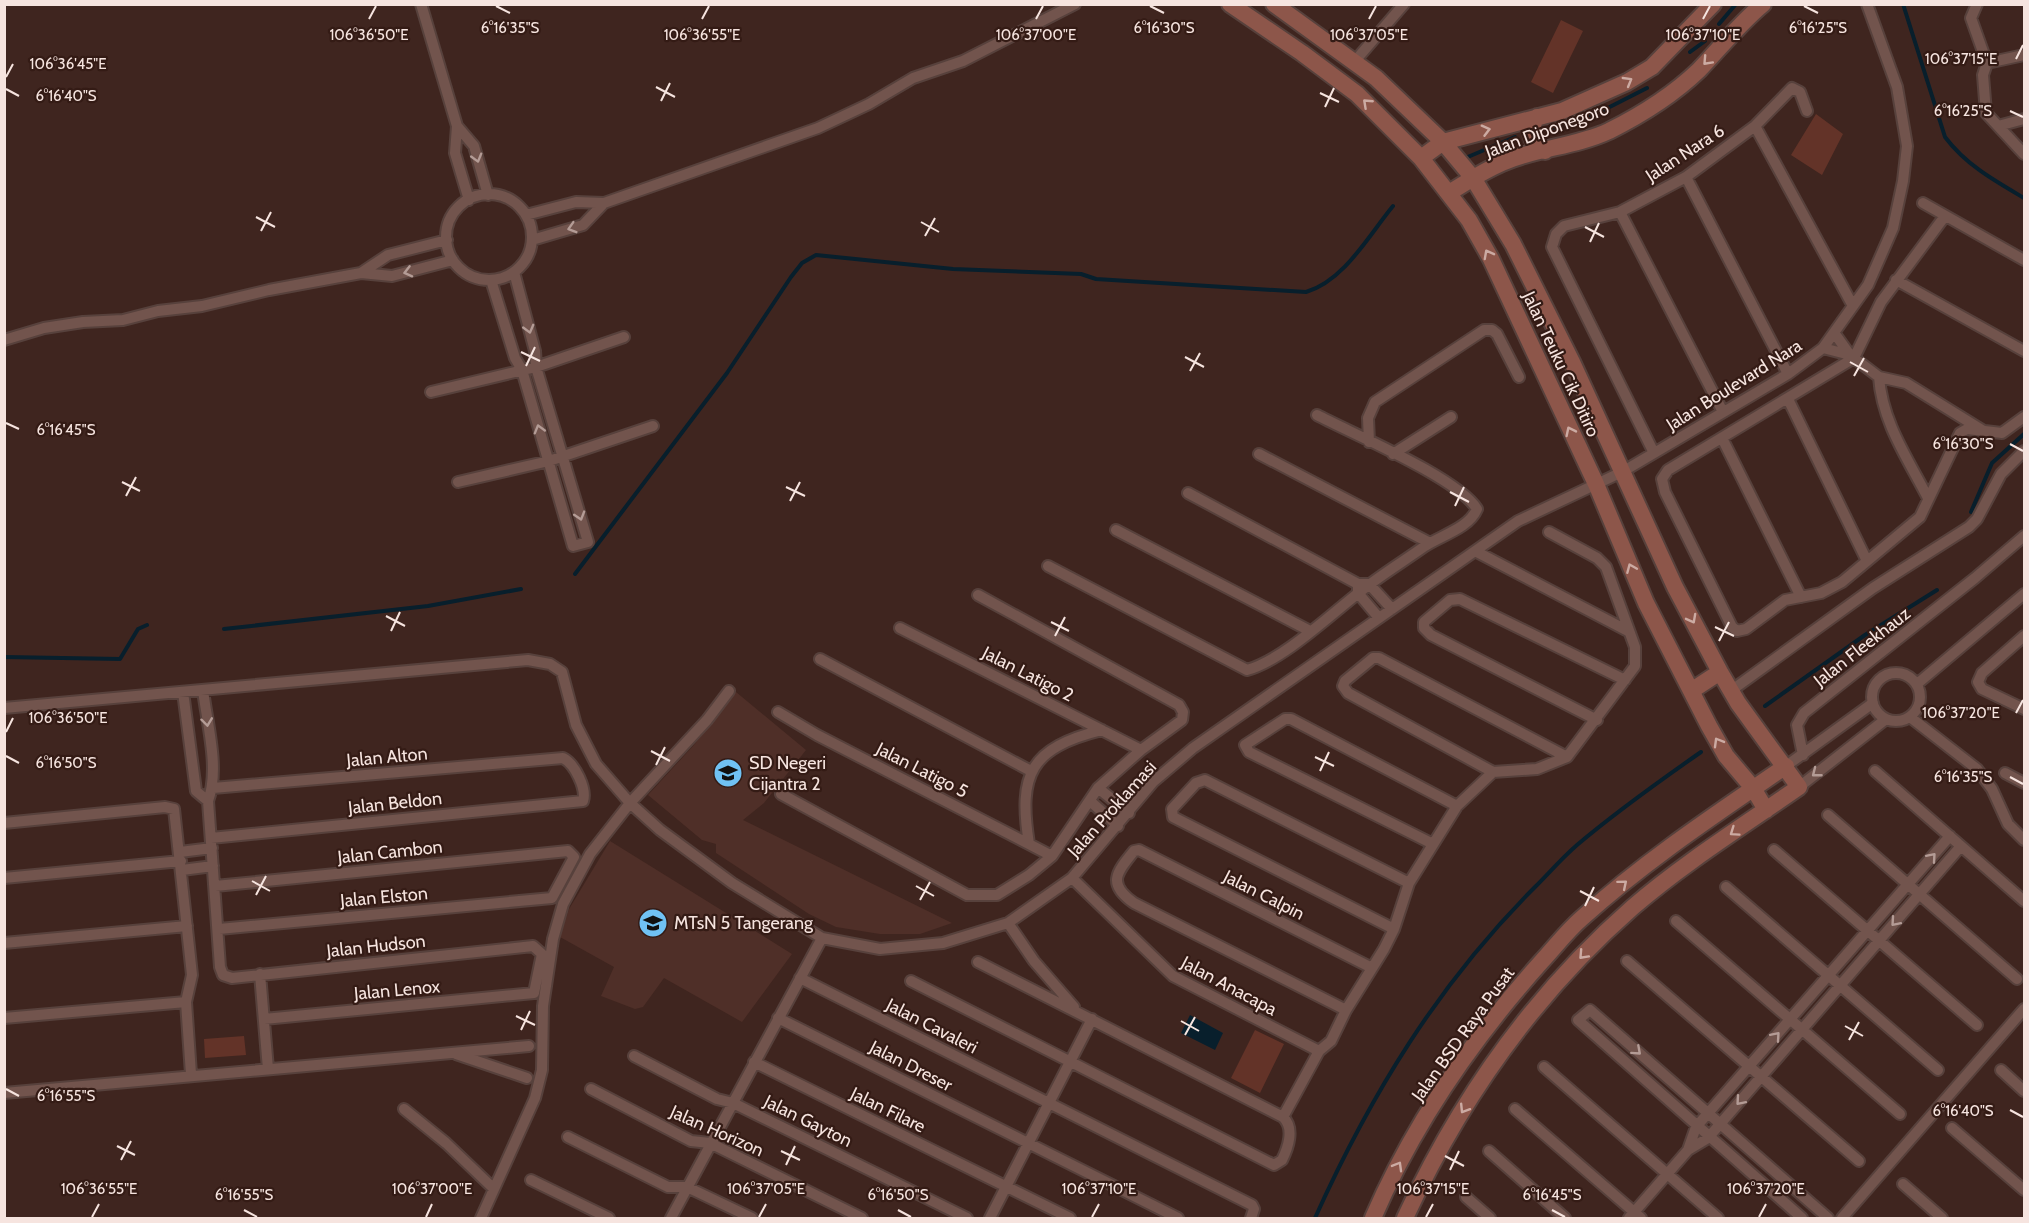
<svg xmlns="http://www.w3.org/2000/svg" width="2029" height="1223" viewBox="0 0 2029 1223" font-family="Cabin,sans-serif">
<rect width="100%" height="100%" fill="#3f251f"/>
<!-- built -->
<path fill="#4f2f28" d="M736,692L806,750L764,803L743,820L952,923L920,934H880L836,927L809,914L716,853V844L702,840L648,795L693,746Z
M610,841L792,954L742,1022L664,978L643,1007L635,1009L601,996L614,967L560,937L569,909Z"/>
<!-- green -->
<path fill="#633328" d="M1561,20L1583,31L1553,93L1531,82Z
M1816,114L1843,134L1822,175L1791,155Z
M1255,1030L1284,1044L1260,1093L1231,1078Z
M244,1036L246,1055L205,1058L204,1039Z"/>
<!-- water -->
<path fill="#081f2c" d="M1190,1015L1223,1033L1215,1050L1181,1033Z"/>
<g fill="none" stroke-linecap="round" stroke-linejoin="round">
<!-- stream -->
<path stroke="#081f2c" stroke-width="4" d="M1903,4L1945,137C1966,165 1995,181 2024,198
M1719,24L1736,4
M1690,52L1705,41
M1555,129L1590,117L1647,88
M1463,159L1515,137
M1971,512L1992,463L2024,434
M575,574L727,373L791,277L802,263L816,255L953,269L1081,274L1096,279L1306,292C1344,281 1369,235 1393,206
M224,629L428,606L521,589
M4,657L120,659L138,629L147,625
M1765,706L1865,635L1937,590
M1315,1218C1371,1094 1438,984 1535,887C1549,873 1562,858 1577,845C1616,812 1658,782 1701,752"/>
<!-- street casing -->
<g stroke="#57413c" stroke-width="14">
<path id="street" d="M421,4L457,126L455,153L469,200
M1977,4L1971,18L1987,63L1983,75L1986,113L2024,154
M1355,61L1404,4
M1987,63L2024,55
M457,126L474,146L488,195
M1755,126L1853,306
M1998,126L2024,119
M1686,177L1788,374
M446 237a43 43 0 1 1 86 0a43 43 0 1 1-86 0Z
M1923,203L2024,260
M1620,212L1723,412
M526,215L576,202L604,203L818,128L869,104L913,78L963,61L1075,4
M1945,216L1881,302L1854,358L1668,470L1662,479L1665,492L1732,627L1737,631L1746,629L1785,600L1821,593L1842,582L1920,517L1960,433L1967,429L2002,433L2024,417
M532,240L583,225L604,203
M361,273L388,255L447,240
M491,280L515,358L522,370L573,546L588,542L536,367L535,351L514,272
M1896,280L2024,351
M1835,334L1850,355L1879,377L1906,383L1982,430
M4,340L44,328L83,322L123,320L158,311L202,306L269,290L361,273L392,276L453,260
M1823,348L1850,355
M1879,377C1882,422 1908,459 1928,498
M431,392L536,367L624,337
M1788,399L1867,561
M1722,438L1801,597
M1369,442L1368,418L1375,402L1484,330H1492L1497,334L1519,377
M1654,453L1552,247L1556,234L1564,226L1620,212L1686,177L1755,126L1792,88L1800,92L1807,111
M1259,454L1430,543
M1393,454L1451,417
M458,482L549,461L653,426
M1188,493L1358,584H1369L1392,609
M1116,530L1310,631
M1475,551L1628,631
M1048,566L1247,670C1283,660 1330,615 1361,591C1381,575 1404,561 1425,546C1442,535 1469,528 1477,509C1458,478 1353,434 1317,415
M1358,587V593L1379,618
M900,628L1141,750
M2024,636L1982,673L1978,682L1982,689L2024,709
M820,659L1031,771
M1872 697a24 24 0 1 1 48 0a24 24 0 1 1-48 0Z
M1917,684L2024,594
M203,690C207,724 220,769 208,801L220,967L223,975L232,978L533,946L542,954L534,993L264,1019
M1732,690L1873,588L1969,527L1977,519L2001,474L2024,451
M183,692L196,791L208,801
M4,708L528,660L550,664L562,672L576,725L596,764L630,803L660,830L732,883L822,938L880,949L943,943L1008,923L1072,878L1153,782L1193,748L1518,521L1622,472L1788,374L1823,348L1868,285L1893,228L1903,181L1907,146L1897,87L1867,4
M778,712L817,735L1052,856
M1910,717L1977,769L1992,789L2008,824L2024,840
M1597,720L1431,635L1424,628V622L1450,600L1460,599L1625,680
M1803,755L1797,725L1804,713L1975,578L2024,536
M1786,766L1873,703
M1875,771L2024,901
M1493,772L1348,693L1343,686L1345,681L1373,658H1379L1567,757
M2005,773L2024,783
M1799,787L1886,719
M1098,788L1129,813
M781,794L967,895H997L1029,875L1052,856L1098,788L1141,750L1182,720L1183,712L1179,705L978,595
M1090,801L1118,826
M1828,815L2017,979
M4,823L165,807L174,809L192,975L186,1002L191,1074
M211,838L583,801C587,789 575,764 563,758L213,788
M1431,843L1249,752L1245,745L1285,719H1291L1457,806
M1029,844C1018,774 1030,748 1102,730
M1774,850L1977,1025
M180,852L212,848
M182,870L213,866
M4,878L181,861
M1072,878L1173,976L1319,1051
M215,886L568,851L574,857L552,898L219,929
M1726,887L1938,1070
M1676,921L1900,1114
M1008,923L1034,961L1074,1007
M1394,929L1173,817L1172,809L1196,783L1205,780L1409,883
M4,943L187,926
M1627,961L1859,1161
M260,974L268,1069
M800,978L1252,1205L1254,1209L1251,1218
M911,981L1274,1165L1282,1160C1288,1148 1295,1128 1283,1117L978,962
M1346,1010L1134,903C1107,884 1116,873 1134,851L1139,850L1372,968
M4,1018L186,1002
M778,1018L1178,1218
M456,1054L527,1078
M634,1056L717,1099L733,1103L967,1218
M754,1062L1070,1218
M1544,1067L1718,1218
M2001,1070L2024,1091
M591,1089L691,1141L710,1143L862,1218
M4,1093L529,1046
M404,1109L446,1143L493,1188
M1515,1109L1641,1218
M1283,1117L1319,1051L1331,1041L1346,1010L1384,949L1394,929L1409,883L1457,806L1493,772L1537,769L1567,757L1635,666V647L1606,567L1597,558L1549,532
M1952,1128L2024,1190
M568,1137L668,1187H687L752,1218
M1688,1150L1696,1127L1950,836
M1489,1151L1565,1218
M531,1180L609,1218
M1903,1184L1942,1218
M1466,1197L1490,1218
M481,1218L535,1098L542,1070L543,1006L553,939L563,904L590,854L630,803L707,720L729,691
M671,1218L822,938
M990,1218L1092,1019
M1629,1218L1688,1150L1708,1138L1961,846
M1802,1218L1578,1020L1590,1010L1828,1218
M1842,1218L2024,1009"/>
</g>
<!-- secondary casing -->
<g stroke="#57413c" stroke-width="20">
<path id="secondary" d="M1230,4L1302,53L1357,94L1421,158L1469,220L1491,259L1596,484L1646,603L1709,726L1726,756L1753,788L1766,810
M1274,4L1376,78L1443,142L1473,178L1513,244L1572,362L1675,587L1720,672L1738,703L1799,787C1743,826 1684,863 1633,907C1535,993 1459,1101 1405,1218
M1537,117L1530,130L1533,140L1545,151
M1421,158L1443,142L1562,111L1627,82L1652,67L1713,4
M1449,193C1471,179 1496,163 1521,156C1550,147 1581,144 1609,131C1641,115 1673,95 1699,70C1720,48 1739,24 1763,4
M1691,691L1720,672
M1373,1218C1413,1125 1474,1037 1542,961C1555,947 1567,931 1582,918C1645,861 1716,814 1786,766"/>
</g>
<!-- street -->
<use href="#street" stroke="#72544d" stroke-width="10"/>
<!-- secondary -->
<use href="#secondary" stroke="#8d564a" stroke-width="16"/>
</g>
<!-- one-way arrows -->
<defs><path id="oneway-chevron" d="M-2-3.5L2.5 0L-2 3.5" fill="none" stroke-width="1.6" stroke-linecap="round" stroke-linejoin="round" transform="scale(1.5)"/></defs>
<g stroke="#ccaba3">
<use href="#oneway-chevron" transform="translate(1707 61) rotate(133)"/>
<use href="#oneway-chevron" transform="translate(1628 81) rotate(-30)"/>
<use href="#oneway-chevron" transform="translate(1367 103) rotate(-137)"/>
<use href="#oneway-chevron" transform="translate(1486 130) rotate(-15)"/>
<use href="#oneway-chevron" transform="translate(1488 254) rotate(-118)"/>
<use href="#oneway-chevron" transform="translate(1570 431) rotate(-116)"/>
<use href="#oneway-chevron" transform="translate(1631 568) rotate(-113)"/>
<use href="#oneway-chevron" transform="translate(1692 619) rotate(62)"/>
<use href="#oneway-chevron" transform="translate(1718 742) rotate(-120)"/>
<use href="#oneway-chevron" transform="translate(1734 832) rotate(145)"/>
<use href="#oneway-chevron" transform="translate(1623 884) rotate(-40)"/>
<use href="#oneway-chevron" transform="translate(1583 955) rotate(133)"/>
<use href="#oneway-chevron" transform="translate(1464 1109) rotate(122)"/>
<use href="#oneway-chevron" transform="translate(1398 1166) rotate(-60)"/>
</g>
<g stroke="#b49c96">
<use href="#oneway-chevron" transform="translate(477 158) rotate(74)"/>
<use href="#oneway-chevron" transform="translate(572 228) rotate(163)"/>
<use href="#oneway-chevron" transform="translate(408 272) rotate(166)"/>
<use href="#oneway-chevron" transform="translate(529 329) rotate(75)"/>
<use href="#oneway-chevron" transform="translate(539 429) rotate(-106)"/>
<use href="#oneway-chevron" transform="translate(580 516) rotate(73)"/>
<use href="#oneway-chevron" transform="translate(207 722) rotate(83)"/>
<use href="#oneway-chevron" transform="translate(1816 773) rotate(142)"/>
<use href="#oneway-chevron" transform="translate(1932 857) rotate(-49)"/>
<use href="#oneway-chevron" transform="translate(1895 922) rotate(131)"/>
<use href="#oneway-chevron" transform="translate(1776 1036) rotate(-49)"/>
<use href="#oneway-chevron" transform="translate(1637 1051) rotate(42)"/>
<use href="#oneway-chevron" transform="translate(1740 1101) rotate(131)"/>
</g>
<!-- ticks -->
<path fill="none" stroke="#f6e4df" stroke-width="2" d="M496,6L510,13M1150,6L1164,13M1804,6L1818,13M369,19L376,6M702,19L709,6M1036,19L1043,6M1369,19L1376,6M1703,19L1710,6M2016,59L2023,45M6,77L13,64M656,87L675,97M6,89L19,96M1320,93L1339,102M661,101L670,83M1325,107L1334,88M2010,111L2023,117M256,217L275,227M921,222L939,232M1585,227L1604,237M261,231L271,212M925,236L935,218M1590,242L1599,223M521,352L540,361M1185,357L1204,367M1850,362L1868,372M526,366L535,347M1190,371L1200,353M1854,376L1864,358M6,423L19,429M2010,444L2023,451M122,482L140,491M786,487L805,496M1450,492L1469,502M126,496L136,477M790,501L800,482M1455,506L1464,487M386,616L405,626M1051,622L1069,631M1715,627L1734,636M391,631L400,612M1055,636L1065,617M1719,641L1729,622M2016,713L2023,700M6,732L13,718M651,751L670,761M6,756L19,763M1315,757L1334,766M656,765L665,747M1320,771L1329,752M2010,777L2023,784M252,881L270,891M916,886L934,896M1580,891L1599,901M256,895L266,876M920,900L930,882M1585,906L1594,887M516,1016L535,1025M1181,1021L1199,1031M1845,1026L1863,1036M521,1030L530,1011M1185,1035L1195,1017M1849,1040L1859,1022M6,1089L19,1096M2010,1110L2023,1117M117,1146L135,1155M781,1151L800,1160M1445,1156L1464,1166M121,1160L131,1141M786,1165L795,1146M1450,1170L1459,1151M244,1210L257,1217M898,1210L911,1217M1552,1210L1565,1217M92,1217L99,1204M426,1217L432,1204M759,1217L766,1204M1092,1217L1099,1204M1426,1217L1433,1204M1759,1217L1766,1204"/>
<!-- icons -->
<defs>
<g id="school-disc" transform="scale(1.5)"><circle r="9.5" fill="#70c2f4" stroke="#341b15"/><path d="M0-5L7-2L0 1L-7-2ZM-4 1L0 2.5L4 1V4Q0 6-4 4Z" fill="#111"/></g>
</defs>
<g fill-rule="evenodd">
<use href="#school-disc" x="728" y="773"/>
<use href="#school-disc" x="653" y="923"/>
</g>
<g text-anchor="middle" stroke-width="4.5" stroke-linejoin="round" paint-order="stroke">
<!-- street labels -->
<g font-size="18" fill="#f6e4df" stroke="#341b15">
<text transform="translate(1547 130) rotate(-20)" y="6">Jalan Diponegoro</text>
<text transform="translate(1685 153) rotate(-33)" y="6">Jalan Nara 6</text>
<text transform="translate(1561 364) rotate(65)" y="6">Jalan Teuku Cik Ditiro</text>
<text transform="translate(1734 385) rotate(-32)" y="6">Jalan Boulevard Nara</text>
<text transform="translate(1862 647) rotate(-38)" y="6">Jalan Fleekhauz</text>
<text transform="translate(1028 674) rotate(27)" y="6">Jalan Latigo 2</text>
<text transform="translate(387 757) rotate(-5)" y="6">Jalan Alton</text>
<text transform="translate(922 770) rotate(27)" y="6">Jalan Latigo 5</text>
<text transform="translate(395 803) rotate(-6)" y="6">Jalan Beldon</text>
<text transform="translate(1112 809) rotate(-48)" y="6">Jalan Proklamasi</text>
<text transform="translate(390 852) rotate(-6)" y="6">Jalan Cambon</text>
<text transform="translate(1264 895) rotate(27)" y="6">Jalan Calpin</text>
<text transform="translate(384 897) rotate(-5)" y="6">Jalan Elston</text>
<text transform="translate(376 946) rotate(-6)" y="6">Jalan Hudson</text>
<text transform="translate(1229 986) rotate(28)" y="6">Jalan Anacapa</text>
<text transform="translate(397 990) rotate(-5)" y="6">Jalan Lenox</text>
<text transform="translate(932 1026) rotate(27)" y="6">Jalan Cavaleri</text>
<text transform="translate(1463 1034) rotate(-54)" y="6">Jalan BSD Raya Pusat</text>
<text transform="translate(911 1066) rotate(27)" y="6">Jalan Dreser</text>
<text transform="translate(888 1110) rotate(26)" y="6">Jalan Filare</text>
<text transform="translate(808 1121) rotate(26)" y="6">Jalan Gayton</text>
<text transform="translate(717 1131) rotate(24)" y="6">Jalan Horizon</text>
</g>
<!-- poi labels -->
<g font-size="18" fill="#f6e4df" stroke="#341b15" text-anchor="start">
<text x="749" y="769">SD Negeri<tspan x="749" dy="21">Cijantra 2</tspan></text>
<text x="674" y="929">MTsN 5 Tangerang</text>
</g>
</g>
<g font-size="15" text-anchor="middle" fill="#f6e4df" stroke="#341b15" stroke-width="4.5" stroke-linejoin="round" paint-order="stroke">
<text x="510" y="33">6°16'35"S</text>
<text x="1164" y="33">6°16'30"S</text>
<text x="1818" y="33">6°16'25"S</text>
<text x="369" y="40">106°36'50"E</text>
<text x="702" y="40">106°36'55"E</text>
<text x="1036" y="40">106°37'00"E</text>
<text x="1369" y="40">106°37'05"E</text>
<text x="1703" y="40">106°37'10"E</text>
<text x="1961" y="64">106°37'15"E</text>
<text x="68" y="69">106°36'45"E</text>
<text x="66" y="101">6°16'40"S</text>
<text x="1963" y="116">6°16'25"S</text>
<text x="66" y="435">6°16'45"S</text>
<text x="1963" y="449">6°16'30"S</text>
<text x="1961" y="718">106°37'20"E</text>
<text x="68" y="723">106°36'50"E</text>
<text x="66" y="768">6°16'50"S</text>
<text x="1963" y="782">6°16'35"S</text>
<text x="66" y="1101">6°16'55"S</text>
<text x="1963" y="1116">6°16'40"S</text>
<text x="99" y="1194">106°36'55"E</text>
<text x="432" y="1194">106°37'00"E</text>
<text x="766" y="1194">106°37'05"E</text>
<text x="1099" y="1194">106°37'10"E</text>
<text x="1433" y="1194">106°37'15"E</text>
<text x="1766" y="1194">106°37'20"E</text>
<text x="244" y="1200">6°16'55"S</text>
<text x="898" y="1200">6°16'50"S</text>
<text x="1552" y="1200">6°16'45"S</text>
</g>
<!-- border -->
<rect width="2029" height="1223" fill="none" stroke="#f6e4df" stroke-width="12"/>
</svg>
